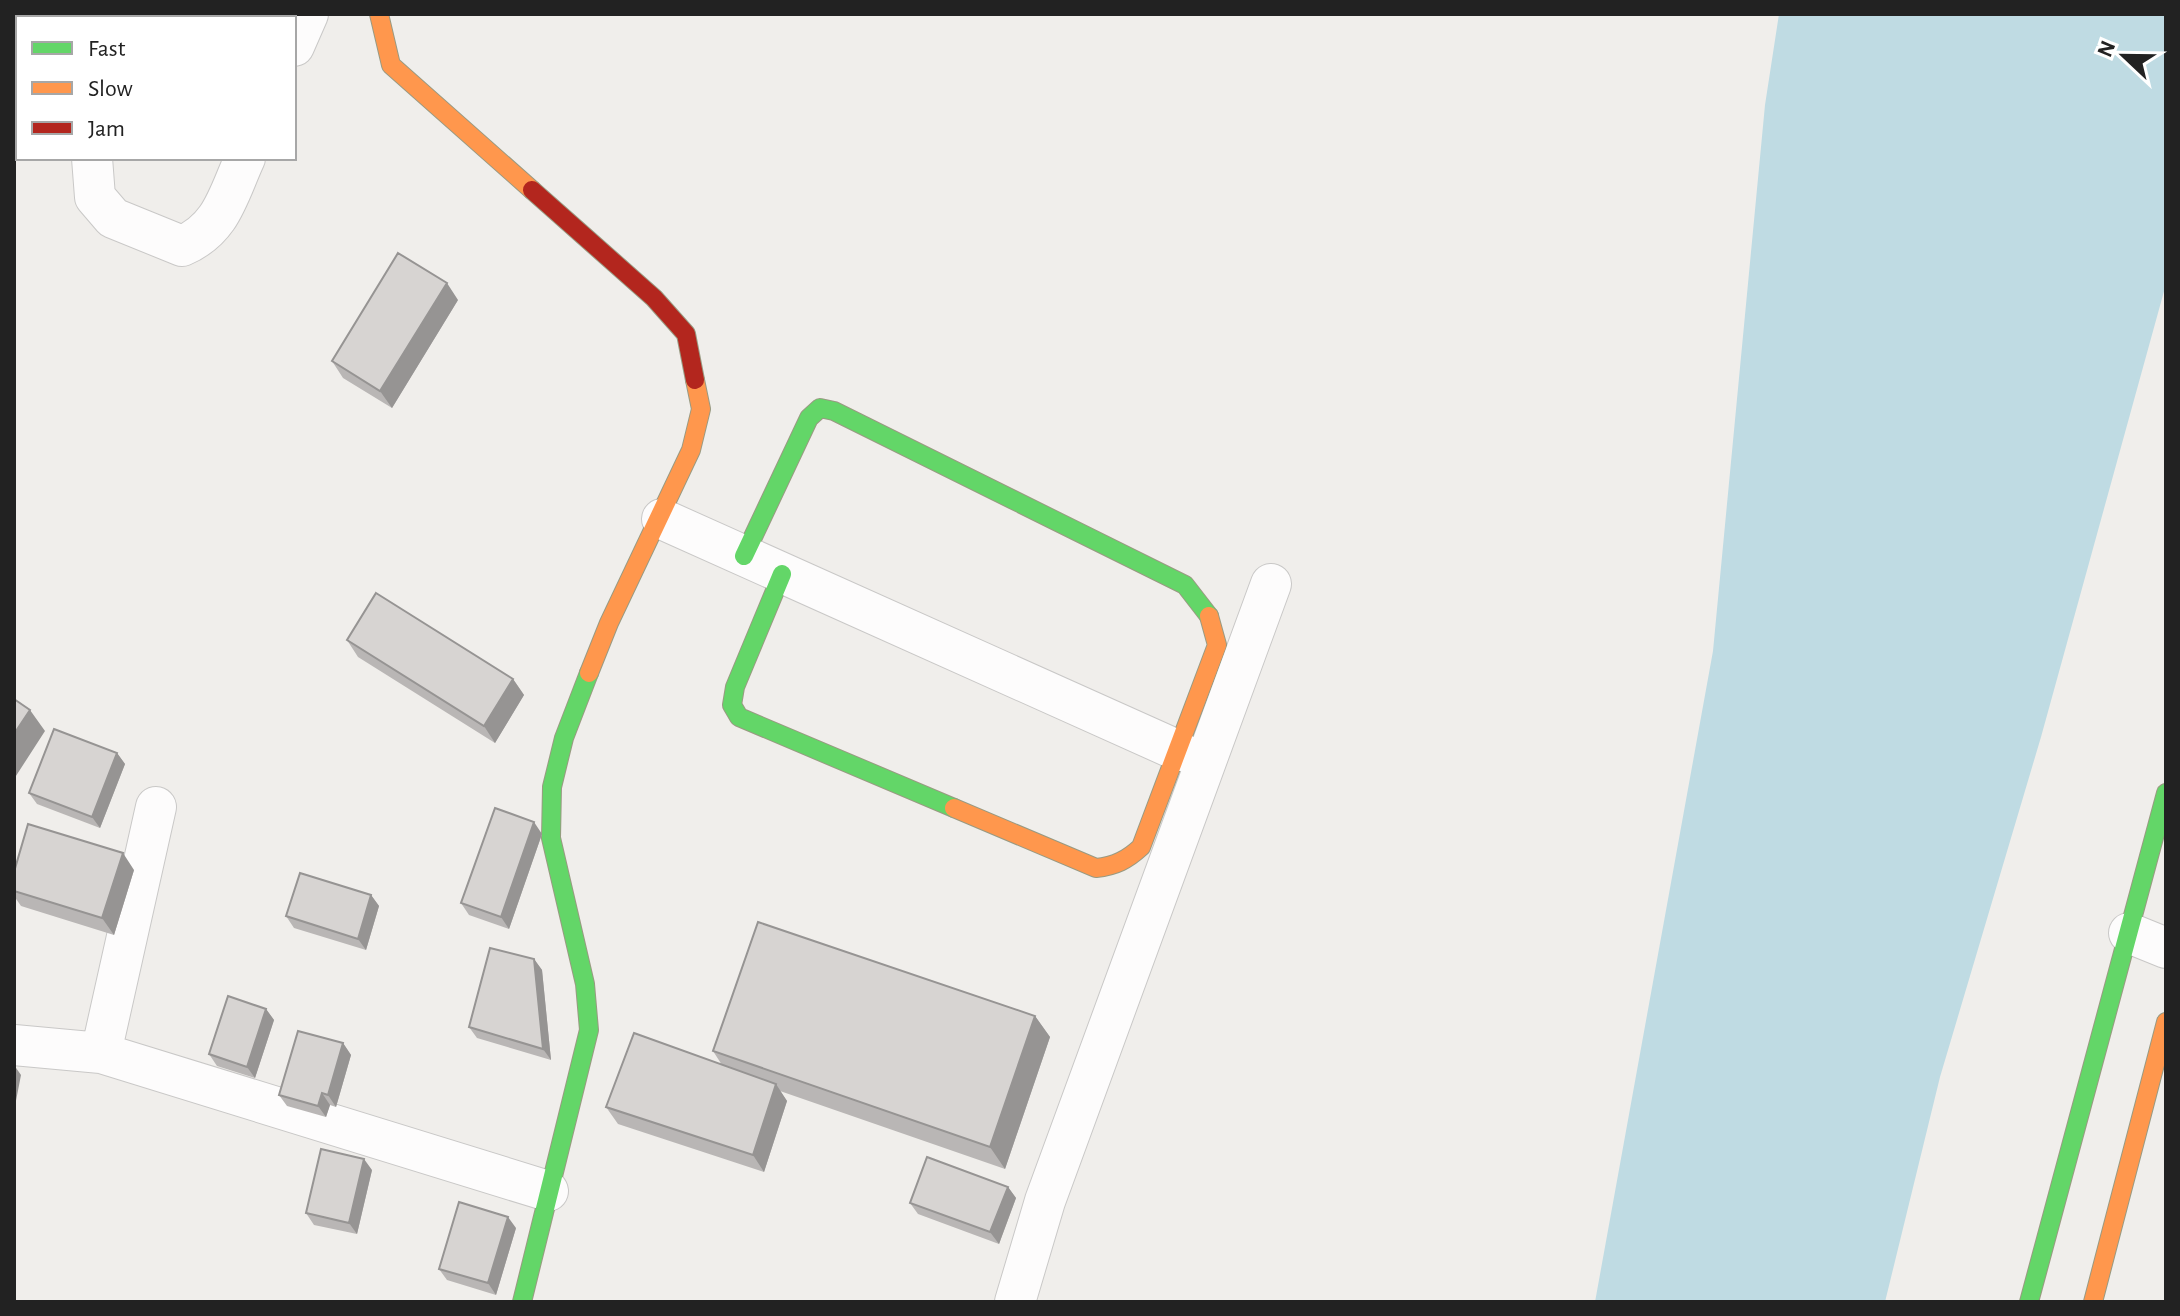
<svg xmlns="http://www.w3.org/2000/svg" width="2180" height="1316" viewBox="0 0 2180 1316" font-family="'Alegreya Sans',sans-serif">
<rect width="100%" height="100%" fill="#f0eeeb"/>
<!-- water -->
<path fill="#bfdbe3" d="M1779,14H2166V284L2041,737L1940,1077L1885,1302H1595L1713,651L1765,105Z"/>
<g fill="none" stroke-linecap="round" stroke-linejoin="round">
<!-- street casing -->
<g stroke="#c9c8c7" stroke-width="42">
<path id="street" d="M94,18V14
M294,46L308,14
M92,158L95,197L113,218L182,246C222,229 228,195 245,158
M662,519L1179,751
M2129,933L2166,948
M14,1045L101,1053L548,1191
M101,1053L156,807
M1015,1302L1045,1201L1271,584"/>
</g>
<!-- fast casing -->
<g stroke="#999a82" stroke-width="20">
<path id="fast" d="M744,556L809,418L820,408L834,411L1185,585L1209,616
M782,574L735,687L732,705L739,717L954,808
M522,1302L589,1030L585,984L551,838L552,787L564,738L589,673
M2029,1302L2166,793"/>
</g>
<!-- slow casing -->
<g stroke="#999a82" stroke-width="20">
<path id="slow" d="M379,14L391,65L532,190
M589,673L609,623L691,450L701,409L695,380
M954,808L1096,868C1115,866 1127,860 1141,847L1217,645L1209,616
M2093,1302L2166,1022"/>
</g>
<!-- jam casing -->
<g stroke="#999a82" stroke-width="20">
<path id="jam" d="M532,190L654,298L686,334L695,380"/>
</g>
<!-- street -->
<use href="#street" stroke="#fdfcfc" stroke-width="40"/>
<!-- fast -->
<use href="#fast" stroke="#63d668" stroke-width="18"/>
<!-- slow -->
<use href="#slow" stroke="#ff974d" stroke-width="18"/>
<!-- jam -->
<use href="#jam" stroke="#b3261e" stroke-width="18"/>
</g>
<!-- wall -->
<path fill="#b9b6b5" d="M458,300L392,408L343,378L332,361Z
M347,640L513,679L524,695L495,743L358,657Z
M117,753L125,764L100,828L37,804L29,793Z
M542,834L509,929L469,915L461,903Z
M134,870L114,935L21,906L14,896V872Z
M371,895L379,906L366,950L294,928L286,916Z
M534,959L542,970L551,1060L477,1038L469,1027Z
M266,1009L274,1020L255,1078L217,1066L209,1054Z
M1035,1016L1050,1037L1005,1169L780,1091L787,1101L764,1172L618,1124L606,1107L722,1065L713,1051Z
M343,1043L351,1055L336,1107L330,1105L326,1117L287,1106L279,1095Z
M372,1170L357,1234L314,1225L306,1213Z
M1008,1187L1016,1198L999,1244L918,1214L910,1203Z
M516,1228L496,1295L447,1280L439,1269Z"/>
<!-- shaded-wall -->
<path fill="#969493" d="M447,283L458,300L392,408L380,391Z
M513,679L524,695L495,743L484,726Z
M30,710L45,731L14,779V734Z
M117,753L125,764L100,828L92,817Z
M534,822L542,834L509,929L501,917Z
M123,853L134,870L114,935L102,918Z
M371,895L379,906L366,950L358,939Z
M534,959L542,970L551,1060L543,1049Z
M266,1009L274,1020L255,1078L247,1067Z
M1035,1016L1050,1037L1005,1169L990,1147Z
M343,1043L351,1055L336,1107L328,1095Z
M14,1065L21,1075L14,1111Z
M776,1084L787,1101L764,1172L753,1155Z
M322,1093L330,1105L326,1117L318,1106Z
M364,1159L372,1170L357,1234L349,1223Z
M1008,1187L1016,1198L999,1244L990,1232Z
M508,1217L516,1228L496,1295L488,1283Z"/>
<!-- building -->
<path fill="#d7d4d2" stroke="#969493" stroke-width="2" d="M398,253L447,283L380,391L332,361Z
M376,593L513,679L484,726L347,640Z
M14,699L30,710L14,734Z
M54,729L117,753L92,817L29,793Z
M495,808L534,822L501,917L461,903Z
M28,824L123,853L102,918L14,891V872Z
M300,873L371,895L358,939L286,916Z
M758,922L1035,1016L990,1147L713,1051Z
M490,948L534,959L543,1049L469,1027Z
M228,996L266,1009L247,1067L209,1054Z
M298,1031L343,1043L328,1095L322,1093L318,1106L279,1095Z
M634,1033L776,1084L753,1155L606,1107Z
M321,1149L364,1159L349,1223L306,1213Z
M927,1157L1008,1187L990,1232L910,1203Z
M459,1202L508,1217L488,1283L439,1269Z"/>
<!-- border -->
<rect width="2180" height="1316" fill="none" stroke="#222222" stroke-width="32"/>
<!-- legend -->
<rect x="16" y="16" width="280" height="144" fill="#ffffff" stroke="#a7a7a7" stroke-width="2"/>
<rect x="32" y="42" width="40" height="12" fill="#63d668" stroke="#a7a7a7" stroke-width="2"/>
<text x="88" y="56" font-size="24" fill="#222222">Fast</text>
<rect x="32" y="82" width="40" height="12" fill="#ff974d" stroke="#a7a7a7" stroke-width="2"/>
<text x="88" y="96" font-size="24" fill="#222222">Slow</text>
<rect x="32" y="122" width="40" height="12" fill="#b3261e" stroke="#a7a7a7" stroke-width="2"/>
<text x="88" y="136" font-size="24" fill="#222222">Jam</text>
<!-- north arrow -->
<g transform="translate(2124 56) rotate(292)" stroke="#ffffff" stroke-width="6" paint-order="stroke">
<path d="M0-6L14 30L0 20L-14 30Z" fill="#222222"/>
<text y="-12" font-size="22" font-weight="bold" text-anchor="middle" fill="#222222">N</text>
</g>
</svg>
